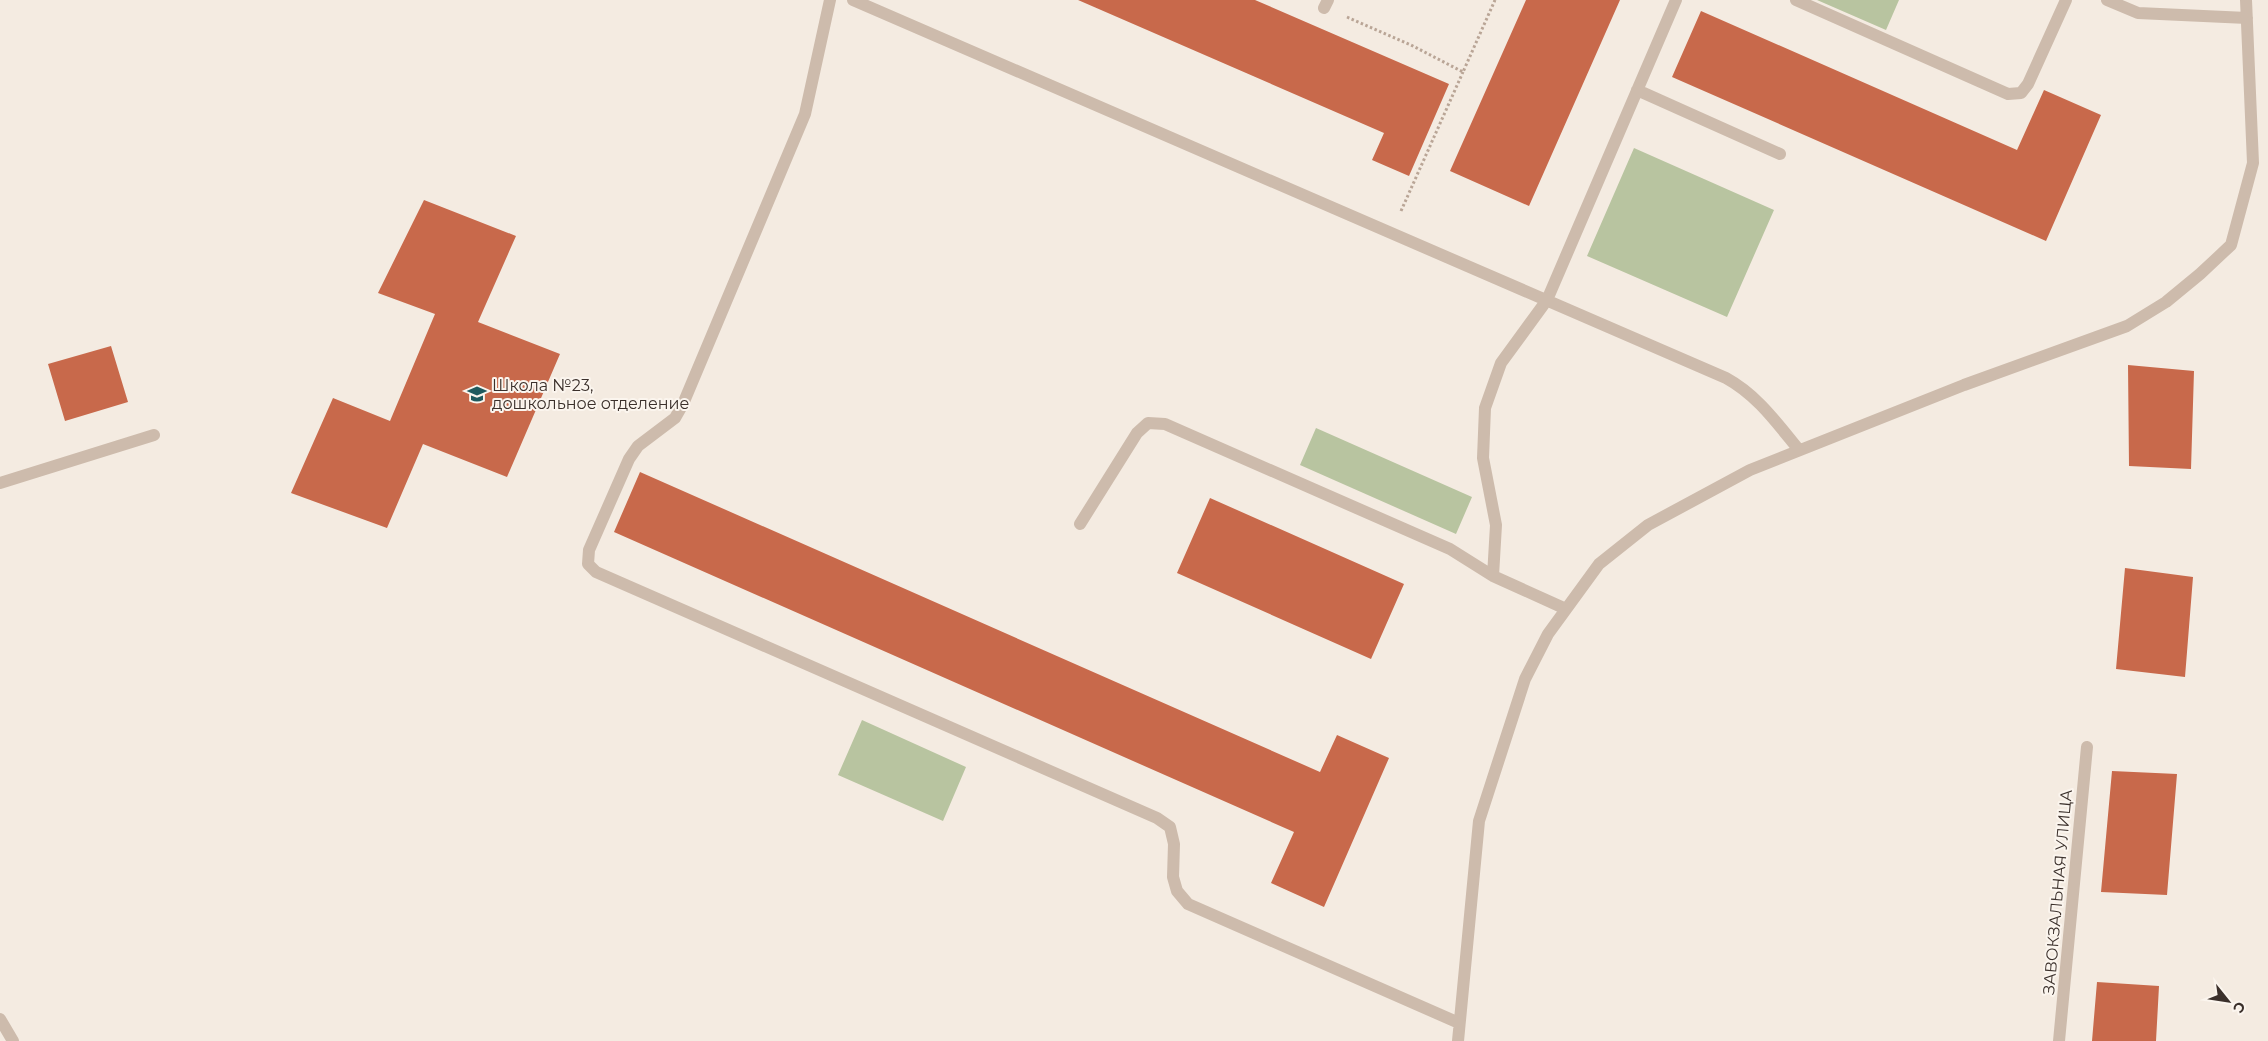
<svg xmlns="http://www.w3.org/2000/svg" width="2268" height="1041" viewBox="0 0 2268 1041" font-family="Montserrat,sans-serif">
<rect width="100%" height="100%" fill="#f4ebe1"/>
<!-- green -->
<path fill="#b8c4a0" d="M1817,0H1899L1886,30Z
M1634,148L1774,210L1727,317L1587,256Z
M1316,428L1472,497L1456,534L1300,465Z
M862,720L966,767L943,821L838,775Z"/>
<!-- building -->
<path fill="#c8694b" d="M1078,0H1255L1449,84L1409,176L1372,160L1384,133Z
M1526,0H1620L1529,206L1450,171Z
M1701,11L2017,150L2044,90L2101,115L2046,241L1672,77Z
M424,200L516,236L478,322L560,354L507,477L423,444L387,528L291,493L333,398L390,421L435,314L378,293Z
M111,346L128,402L65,421L48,364Z
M2128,365L2194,371L2191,469L2129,466Z
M640,472L1320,772L1337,735L1389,758L1324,907L1271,883L1294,832L614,532Z
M1210,498L1404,584L1371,659L1177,573Z
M2125,568L2193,577L2185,677L2116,669Z
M2112,771L2177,774L2167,895L2101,892Z
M2097,982L2159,986L2156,1041H2092Z"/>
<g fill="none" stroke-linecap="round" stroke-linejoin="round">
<!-- path -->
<path stroke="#b9a596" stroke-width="3" stroke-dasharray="2.5 2.5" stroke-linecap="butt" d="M1347,17L1411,45L1463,72L1495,0
M1401,211L1463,72"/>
<!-- minor -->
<path stroke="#cdbbac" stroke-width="12" d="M830,0L805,114L683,404L675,418L638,446L629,459L589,550L588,564L596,572L1157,818L1170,827L1174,844L1173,877L1177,891L1188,904L1459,1023
M853,0L1726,378C1757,395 1776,422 1799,450
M1796,0L2008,94L2021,93L2028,84L2066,0
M2107,0L2138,13L2247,18
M1324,8L1328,0
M1637,90L1780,154
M0,483L154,435
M1080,524L1137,433L1148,423L1165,424L1450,549L1493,576L1566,609
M1493,576L1496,525L1483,458L1485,408L1501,363L1547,300L1676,0
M0,1019L13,1041
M1458,1041L1479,821L1525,679L1548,634L1599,564L1648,525L1750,470L1964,385L2127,326L2166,302L2200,274L2231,245L2253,163L2246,0
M2059,1041L2087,747"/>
</g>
<!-- icons -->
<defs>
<g id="school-bare" transform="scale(1.5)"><path d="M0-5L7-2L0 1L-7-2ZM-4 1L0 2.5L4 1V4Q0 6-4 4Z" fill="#1f5a5e" stroke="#fbf5ee" stroke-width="2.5" paint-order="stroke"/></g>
</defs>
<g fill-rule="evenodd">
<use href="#school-bare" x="477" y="394"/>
</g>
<g text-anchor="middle" stroke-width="4" stroke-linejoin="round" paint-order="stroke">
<!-- poi labels -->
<g font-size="16" fill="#3b302b" stroke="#fbf5ee" text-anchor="start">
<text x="492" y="391">Школа №23,<tspan x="492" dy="18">дошкольное отделение</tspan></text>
</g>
<!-- street labels -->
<g font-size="16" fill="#3b302b" stroke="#fbf5ee">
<text transform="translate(2057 892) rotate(-85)" y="6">ЗАВОКЗАЛЬНАЯ УЛИЦА</text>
</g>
</g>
<!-- north arrow -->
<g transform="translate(2228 1001) rotate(120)" stroke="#fbf5ee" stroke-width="4" paint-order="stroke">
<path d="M0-4L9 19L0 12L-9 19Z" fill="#3b302b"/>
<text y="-8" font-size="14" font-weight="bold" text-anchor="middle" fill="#3b302b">С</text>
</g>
</svg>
